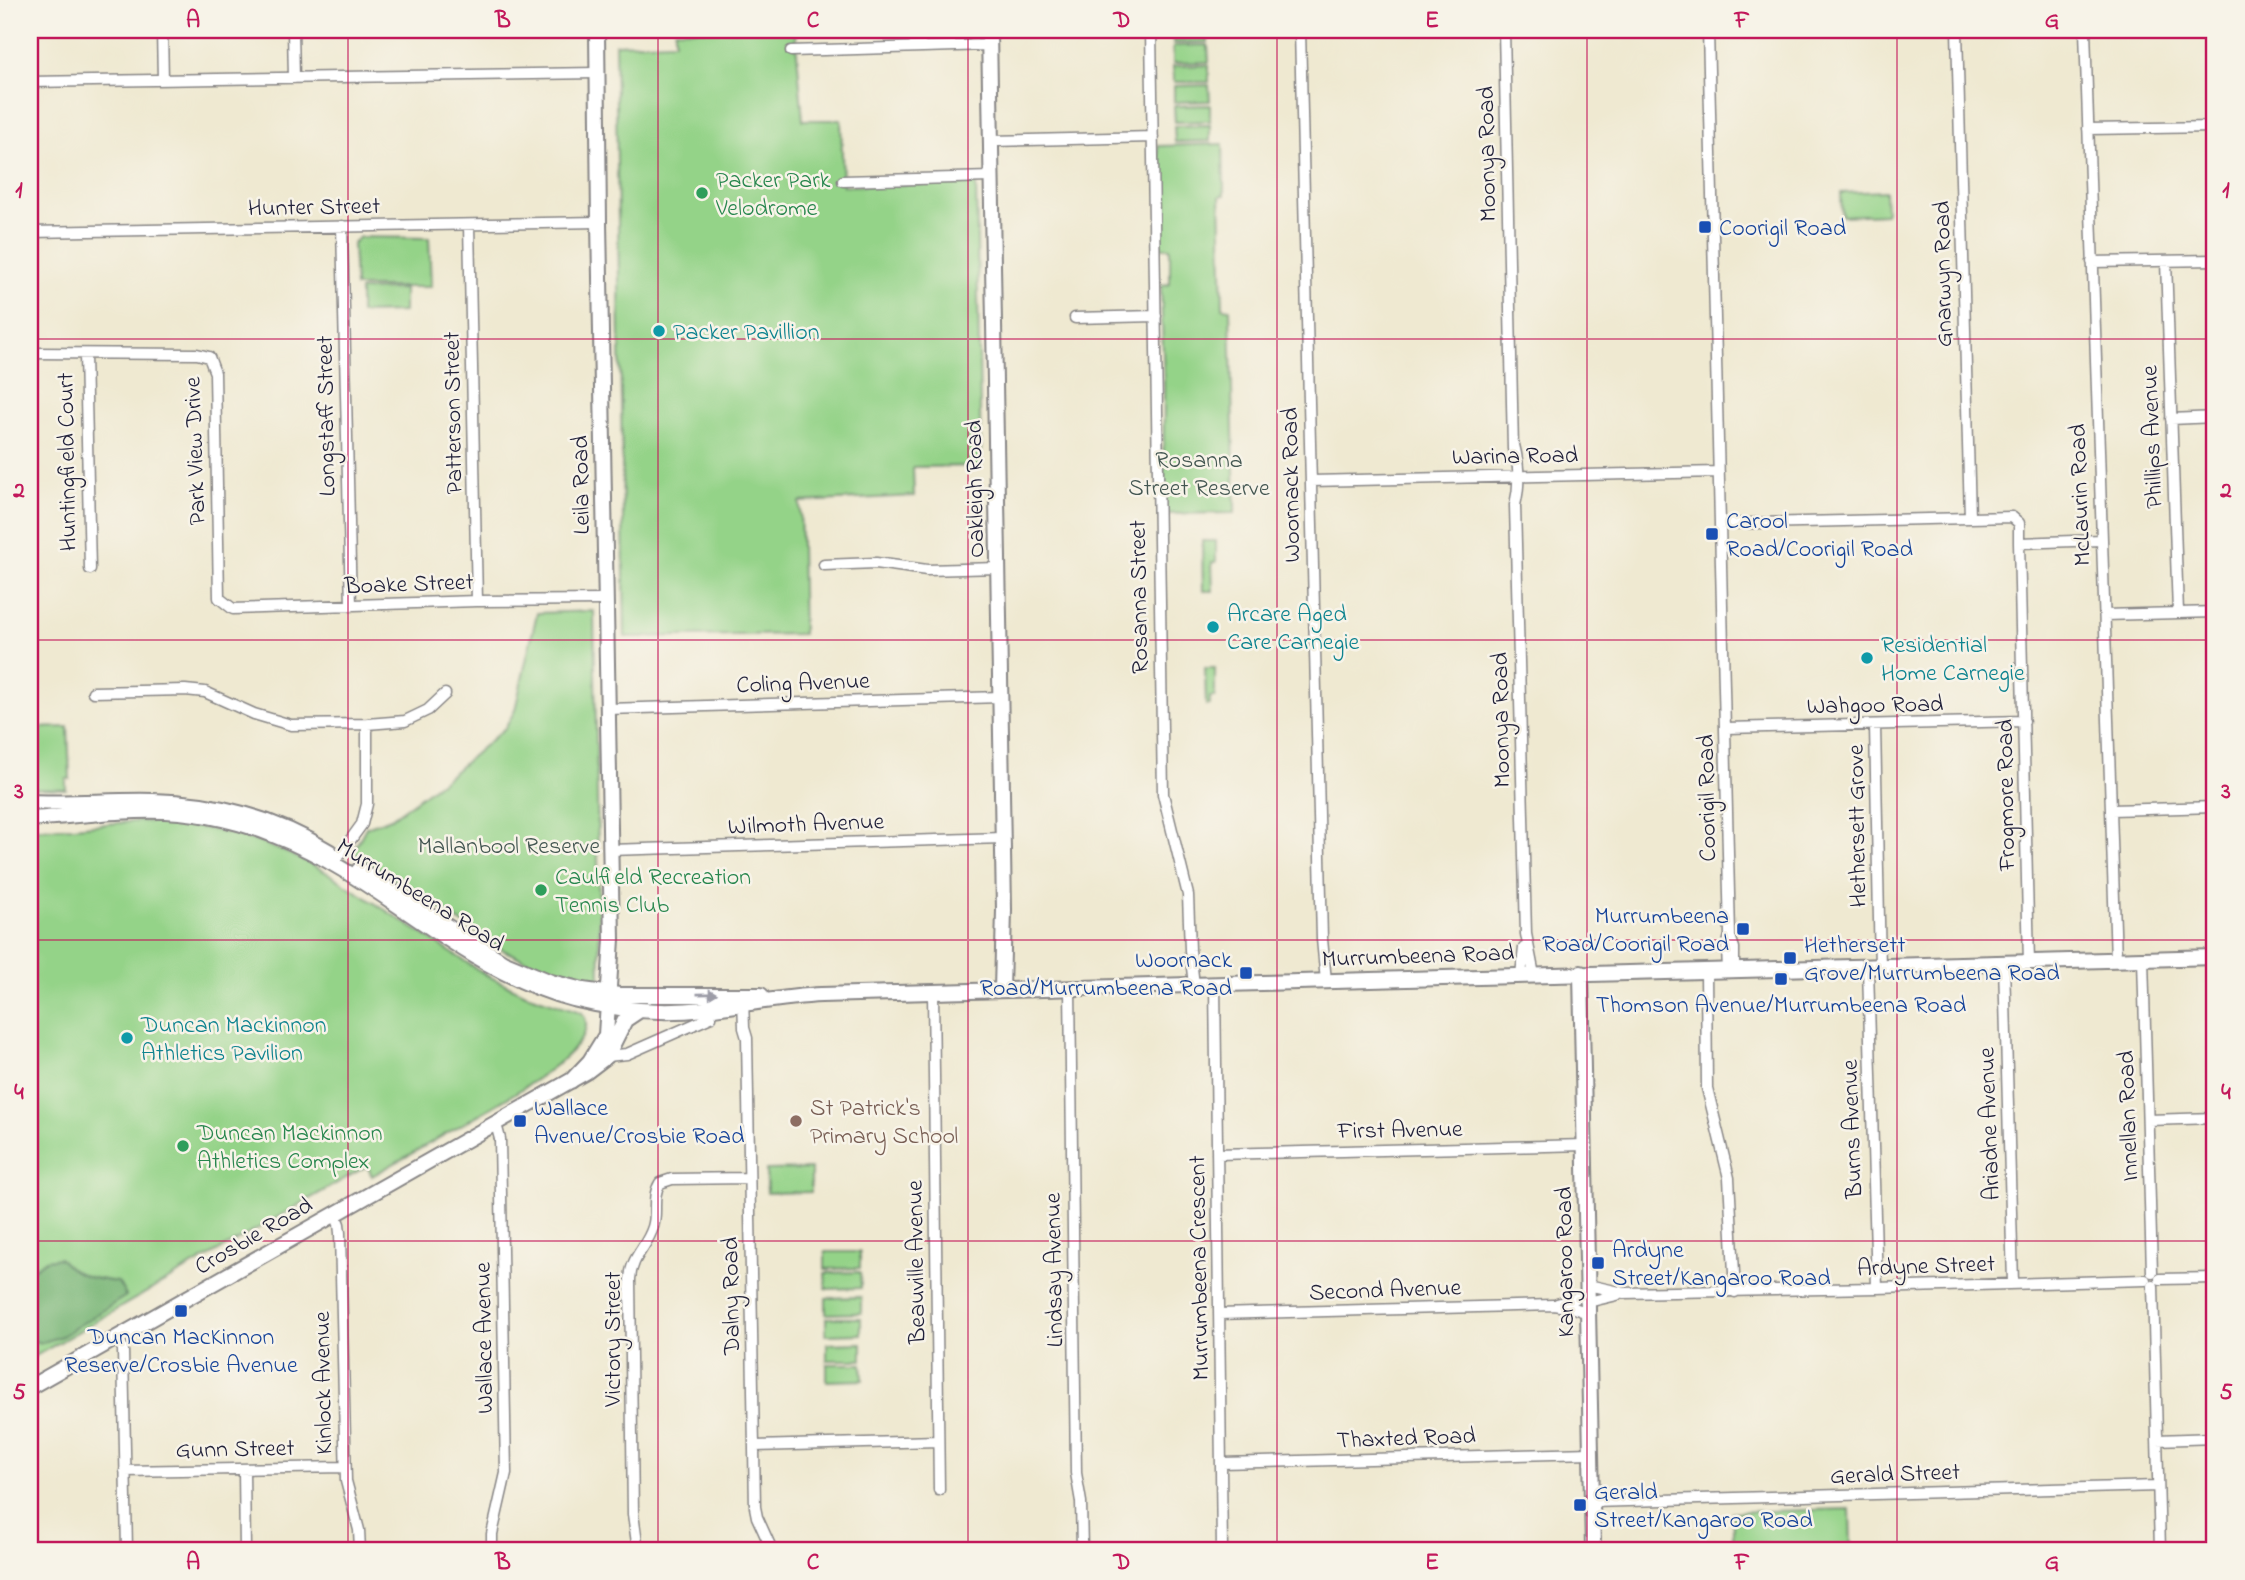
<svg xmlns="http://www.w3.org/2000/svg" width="2245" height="1580" viewBox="0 0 2245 1580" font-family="'Indie Flower',sans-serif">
<rect width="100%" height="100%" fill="#f7f3e8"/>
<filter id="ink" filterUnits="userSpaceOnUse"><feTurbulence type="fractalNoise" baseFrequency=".0143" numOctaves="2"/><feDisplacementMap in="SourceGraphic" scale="14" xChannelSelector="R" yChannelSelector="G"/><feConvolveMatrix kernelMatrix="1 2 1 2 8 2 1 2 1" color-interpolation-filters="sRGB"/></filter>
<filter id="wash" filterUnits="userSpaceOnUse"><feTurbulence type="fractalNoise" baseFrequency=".00686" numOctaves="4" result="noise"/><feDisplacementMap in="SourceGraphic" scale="28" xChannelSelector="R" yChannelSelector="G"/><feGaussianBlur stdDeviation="1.57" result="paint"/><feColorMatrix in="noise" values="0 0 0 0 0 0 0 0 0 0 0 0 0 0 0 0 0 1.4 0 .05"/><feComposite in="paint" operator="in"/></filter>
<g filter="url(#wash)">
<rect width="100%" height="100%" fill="#efe9d1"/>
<!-- green -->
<path fill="#94d388" stroke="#5b7a62" stroke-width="2" d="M675,30H795L803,120H841L843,186L976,183L981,466L913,467L914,496L800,502L803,634L625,637L615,44L675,42Z
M1173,30H1208V42L1173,43Z
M1208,45L1209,62L1173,63V46Z
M1209,65V82H1174L1173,66Z
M1209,85L1210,101L1174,102V86Z
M1210,105V121L1175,122L1174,106Z
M1210,125V141L1175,142L1174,126Z
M1223,144L1224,195L1220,196L1223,308L1230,309L1235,510V513L1163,514L1164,387L1161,285L1170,284V248H1161L1158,146Z
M1885,191L1886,214L1842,216L1841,193Z
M360,237L429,238L431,287H355L353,243Z
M404,289V312L360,313V290Z
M1202,541H1216V562H1212L1213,591H1203Z
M594,611L600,979L595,982L545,969L505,951L353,852L366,827L391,818L415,801L455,771L506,727L515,710L537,613Z
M1205,668H1215V697H1210V705H1206Z
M68,727L70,779H66V789L30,788V728Z
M140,821C210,824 271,840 331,875L488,976L526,994L581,1012C613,1045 487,1109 466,1122C435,1141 403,1158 372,1176L367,1166L30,1359V829L73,827Z
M811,1169V1192L767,1193L766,1170Z
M825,1252H860V1268L825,1269Z
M860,1272L861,1288L826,1289L825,1273Z
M861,1297V1313L826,1314V1298Z
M826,1318H861V1334L826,1335Z
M862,1343V1360H827V1344Z
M827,1364H862L863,1380L827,1381Z
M1850,1509L1851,1550H1734L1732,1512Z"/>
<!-- forest -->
<path fill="#77b574" stroke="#4c6c58" stroke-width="2" d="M59,1258C77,1277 93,1279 118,1282L126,1296L62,1336L41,1343L30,1340V1271L46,1260Z"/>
</g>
<g filter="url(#ink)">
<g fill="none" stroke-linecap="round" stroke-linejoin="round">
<!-- street casing -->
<g stroke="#888686" stroke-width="13">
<path id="street" d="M162,30L163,80
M293,30L294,78
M1151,30L1163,794L1188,895L1190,950L1194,985
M1300,30L1322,939L1326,981
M1504,30L1513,449
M1708,30L1730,935L1727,948L1728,970
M1957,30L1970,518
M2085,30L2116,960
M791,51L989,45
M30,82L597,73
M2088,129L2215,127
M991,141L1153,137
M843,181L991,177
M469,225L477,601
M342,226L351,606
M30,232L599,222
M2166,261L2178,613
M2092,262L2215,260
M1075,318L1156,316
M30,353L197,354L209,357L215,373L219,598L233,609L477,601L605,600
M85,355L90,569
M2171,419L2215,417
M1514,445C1519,464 1520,485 1515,505L1526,934L1534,975
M1311,481L1719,472
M1720,524L2012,517L2019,523V543L2102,540
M2019,543L2029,963
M824,565L876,563L927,570L998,568
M2105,615L2215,612
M93,692L185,690L205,692L254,714L291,725L367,724L405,721L428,710L445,694
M608,709L1001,697
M1875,726L1880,968
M1726,728L2024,721
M2112,810L2215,807
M610,850L1003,838
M333,864L362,824L367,804V724
M1731,939L1734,948V970
M2143,959L2152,1272
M2004,964L2013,1283
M1868,968L1877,1288
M1706,971L1707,1088L1729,1178L1735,1292
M1521,975L1524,948
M1215,984L1222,1550
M1070,988L1076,1473L1081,1502L1082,1550
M933,992L939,1490
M743,998L744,1028L747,1038L755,1507L757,1517L772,1550
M607,1056L627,1054L711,1017
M2148,1120L2215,1118
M1217,1154L1585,1145
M335,1215L339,1224L340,1233L346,1481L359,1530L360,1550
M2160,1279L2215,1278
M1588,1285L1624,1293L1877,1288L2145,1280
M2153,1286L2160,1550
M1588,1302L1617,1295
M1557,1304L1574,1299L1588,1292
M1219,1314L1553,1305L1574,1308L1588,1313
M119,1337L123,1350L127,1550
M2157,1440L2215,1438
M755,1446L938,1441
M1222,1463L1591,1453
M244,1470L245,1550
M125,1471L345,1467
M1592,1502L2158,1486
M492,1550V1534L506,1473L500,1139L496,1124
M638,1550L633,1514L630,1279C631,1257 647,1247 653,1227C658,1212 651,1197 660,1183L672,1179L749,1178"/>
</g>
<!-- secondary casing -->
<g stroke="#888686" stroke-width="18">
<path id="secondary" d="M989,30L1004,910L1002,990
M30,802C71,804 112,800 153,801C215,802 277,819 330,852
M30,819C65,817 100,812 136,811C183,809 232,818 276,836C382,877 461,970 573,999C616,1010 661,1014 705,1009C744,1005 782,997 821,995L2215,957
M359,870L503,962L551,982L583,990L619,995H761
M1581,973L1593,1550
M571,1081L590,1061L606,1035L612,939L599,222L597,30
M30,1387L586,1072L607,1056L625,1020L640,1010"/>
</g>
<!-- street -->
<use href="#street" stroke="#fff" stroke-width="10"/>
<!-- secondary -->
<use href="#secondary" stroke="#fff" stroke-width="14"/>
</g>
<!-- one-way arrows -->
<defs><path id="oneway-solid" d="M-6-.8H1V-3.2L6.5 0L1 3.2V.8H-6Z" transform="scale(1.75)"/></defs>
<use fill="#9c9ca7" href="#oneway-solid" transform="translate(707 994) rotate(-1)"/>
</g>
<!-- grid -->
<path fill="none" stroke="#c2185b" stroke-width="2" stroke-opacity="0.55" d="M348,30V1550M658,30V1550M968,30V1550M1277,30V1550M1587,30V1550M1897,30V1550M30,339H2215M30,640H2215M30,940H2215M30,1241H2215"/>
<!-- markers -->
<g fill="#2e9e5b" stroke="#f7f3e8" stroke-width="2.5">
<circle cx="702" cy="193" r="7"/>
<circle cx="541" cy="890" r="7"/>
<circle cx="183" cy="1146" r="7"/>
</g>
<g fill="#1a4fb4" stroke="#f7f3e8" stroke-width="2.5">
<rect x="1698" y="220" width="14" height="14" rx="3.5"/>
<rect x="1705" y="527" width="14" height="14" rx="3.5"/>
<rect x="1736" y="922" width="14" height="14" rx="3.5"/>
<rect x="1783" y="951" width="14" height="14" rx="3.5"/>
<rect x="1239" y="966" width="14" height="14" rx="3.5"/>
<rect x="1774" y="972" width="14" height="14" rx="3.5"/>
<rect x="513" y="1114" width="14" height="14" rx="3.5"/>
<rect x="1591" y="1256" width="14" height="14" rx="3.5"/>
<rect x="174" y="1304" width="14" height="14" rx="3.5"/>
<rect x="1573" y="1498" width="14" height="14" rx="3.5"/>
</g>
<g fill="#0f9aa8" stroke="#f7f3e8" stroke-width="2.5">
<circle cx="659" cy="331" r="7"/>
<circle cx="1213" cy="627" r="7"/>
<circle cx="1867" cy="658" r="7"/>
<circle cx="127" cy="1038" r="7"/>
</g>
<circle fill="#8d6e63" stroke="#f7f3e8" stroke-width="2.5" cx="796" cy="1121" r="7"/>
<g text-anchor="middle" stroke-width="5" stroke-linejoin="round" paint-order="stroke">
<!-- street labels -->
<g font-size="24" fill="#22223b" stroke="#f7f3e8">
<text transform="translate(1486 154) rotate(-91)" y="8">Moonya Road</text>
<text transform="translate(314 206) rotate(-1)" y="8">Hunter Street</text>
<text transform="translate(1942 274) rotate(-91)" y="8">Gnarwyn Road</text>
<text transform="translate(452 413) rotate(-91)" y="8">Patterson Street</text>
<text transform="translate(325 416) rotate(-91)" y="8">Longstaff Street</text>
<text transform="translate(2151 437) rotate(-92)" y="8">Phillips Avenue</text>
<text transform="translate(194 451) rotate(-92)" y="8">Park View Drive</text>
<text transform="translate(1515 455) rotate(-1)" y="8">Warina Road</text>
<text transform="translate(66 462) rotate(-91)" y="8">Huntingfield Court</text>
<text transform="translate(580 485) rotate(-91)" y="8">Leila Road</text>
<text transform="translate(1290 485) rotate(-91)" y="8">Woornack Road</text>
<text transform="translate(974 489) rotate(-91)" y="8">Oakleigh Road</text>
<text transform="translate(2079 495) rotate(-92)" y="8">McLaurin Road</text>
<text transform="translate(409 583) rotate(-2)" y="8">Boake Street</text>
<text transform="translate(1138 597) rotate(-91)" y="8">Rosanna Street</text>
<text transform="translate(803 682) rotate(-2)" y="8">Coling Avenue</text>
<text transform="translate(1875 704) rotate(-1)" y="8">Wahgoo Road</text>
<text transform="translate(1500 720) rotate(-91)" y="8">Moonya Road</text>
<text transform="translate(2005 795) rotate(-91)" y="8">Frogmore Road</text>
<text transform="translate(1706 798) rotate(-91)" y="8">Coorigil Road</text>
<text transform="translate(806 823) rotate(-2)" y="8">Wilmoth Avenue</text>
<text transform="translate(1856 826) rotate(-91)" y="8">Hethersett Grove</text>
<text transform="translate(421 894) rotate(32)" y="8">Murrumbeena Road</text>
<text transform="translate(1418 955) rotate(-2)" y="8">Murrumbeena Road</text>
<text transform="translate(2127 1116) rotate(-92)" y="8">Innellan Road</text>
<text transform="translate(1988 1124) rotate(-92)" y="8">Ariadne Avenue</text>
<text transform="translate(1400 1129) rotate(-1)" y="8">First Avenue</text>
<text transform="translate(1851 1129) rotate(-92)" y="8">Burns Avenue</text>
<text transform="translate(253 1235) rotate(-30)" y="8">Crosbie Road</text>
<text transform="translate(915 1262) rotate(-91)" y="8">Beauville Avenue</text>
<text transform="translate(1564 1262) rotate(-91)" y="8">Kangaroo Road</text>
<text transform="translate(1926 1265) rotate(-2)" y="8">Ardyne Street</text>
<text transform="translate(1198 1268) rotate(-91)" y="8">Murrumbeena Crescent</text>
<text transform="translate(1053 1270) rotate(-91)" y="8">Lindsay Avenue</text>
<text transform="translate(1385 1289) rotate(-2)" y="8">Second Avenue</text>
<text transform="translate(730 1296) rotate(-91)" y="8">Dalny Road</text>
<text transform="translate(483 1338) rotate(-91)" y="8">Wallace Avenue</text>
<text transform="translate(612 1339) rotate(-90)" y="8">Victory Street</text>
<text transform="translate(322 1383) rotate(-91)" y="8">Kinlock Avenue</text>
<text transform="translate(1406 1437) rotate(-2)" y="8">Thaxted Road</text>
<text transform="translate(235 1448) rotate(-1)" y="8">Gunn Street</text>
<text transform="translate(1895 1473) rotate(-2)" y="8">Gerald Street</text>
</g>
<!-- leisure labels -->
<g font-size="24" fill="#27864d" stroke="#f7f3e8" text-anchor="start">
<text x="716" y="187">Packer Park<tspan x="716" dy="28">Velodrome</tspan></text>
<text x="555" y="884">Caulfield Recreation<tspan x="555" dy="28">Tennis Club</tspan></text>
<text x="197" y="1140">Duncan Mackinnon<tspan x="197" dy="28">Athletics Complex</tspan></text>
</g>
<!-- transit labels -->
<g font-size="24" fill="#164399" stroke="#f7f3e8" text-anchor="start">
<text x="1719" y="235">Coorigil Road</text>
<text x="1726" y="528">Carool<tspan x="1726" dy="28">Road/Coorigil Road</tspan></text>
<text x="1729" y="923" text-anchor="end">Murrumbeena<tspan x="1729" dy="28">Road/Coorigil Road</tspan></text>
<text x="1804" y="952">Hethersett<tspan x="1804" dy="28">Grove/Murrumbeena Road</tspan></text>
<text x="1232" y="967" text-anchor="end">Woornack<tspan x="1232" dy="28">Road/Murrumbeena Road</tspan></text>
<text x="1781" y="1012" text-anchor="middle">Thomson Avenue/Murrumbeena Road</text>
<text x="534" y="1115">Wallace<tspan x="534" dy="28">Avenue/Crosbie Road</tspan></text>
<text x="1612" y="1257">Ardyne<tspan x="1612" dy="28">Street/Kangaroo Road</tspan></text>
<text x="181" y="1344" text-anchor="middle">Duncan MacKinnon<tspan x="181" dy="28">Reserve/Crosbie Avenue</tspan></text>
<text x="1594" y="1499">Gerald<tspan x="1594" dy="28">Street/Kangaroo Road</tspan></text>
</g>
<!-- culture labels -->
<g font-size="24" fill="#0d838f" stroke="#f7f3e8" text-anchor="start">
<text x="673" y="339">Packer Pavillion</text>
<text x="1227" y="621">Arcare Aged<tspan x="1227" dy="28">Care Carnegie</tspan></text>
<text x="1881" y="652">Residential<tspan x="1881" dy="28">Home Carnegie</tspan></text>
<text x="141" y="1032">Duncan Mackinnon<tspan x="141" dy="28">Athletics Pavilion</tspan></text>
</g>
<!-- park labels -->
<g font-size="24" fill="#445752" stroke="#f7f3e8">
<text x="1199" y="467">Rosanna<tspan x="1199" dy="28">Street Reserve</tspan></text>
<text x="509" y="853">Mallanbool Reserve</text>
</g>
<!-- education labels -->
<g font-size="24" fill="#785e54" stroke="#f7f3e8" text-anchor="start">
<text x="810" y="1115">St Patrick's<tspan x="810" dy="28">Primary School</tspan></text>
</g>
</g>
<!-- margin -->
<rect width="2245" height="1580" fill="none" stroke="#f7f3e8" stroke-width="77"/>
<rect x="38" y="38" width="2168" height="1504" fill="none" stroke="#c2185b" stroke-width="2.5"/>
<g font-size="23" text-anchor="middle" font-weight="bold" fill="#c2185b">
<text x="193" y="27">A</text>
<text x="503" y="27">B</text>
<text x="813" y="27">C</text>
<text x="1122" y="27">D</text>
<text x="1432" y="27">E</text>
<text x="1742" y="27">F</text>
<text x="2052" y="27">G</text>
<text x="19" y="197">1</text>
<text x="2226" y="197">1</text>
<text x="19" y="497">2</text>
<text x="2226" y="497">2</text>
<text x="19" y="798">3</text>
<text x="2226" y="798">3</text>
<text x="19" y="1099">4</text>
<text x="2226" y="1099">4</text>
<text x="19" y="1399">5</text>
<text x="2226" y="1399">5</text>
<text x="193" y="1569">A</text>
<text x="503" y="1569">B</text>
<text x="813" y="1569">C</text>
<text x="1122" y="1569">D</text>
<text x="1432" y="1569">E</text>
<text x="1742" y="1569">F</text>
<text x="2052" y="1569">G</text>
</g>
</svg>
